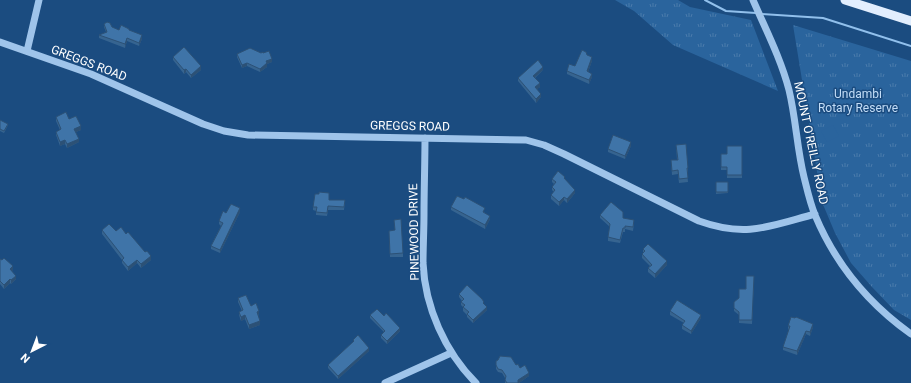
<svg xmlns="http://www.w3.org/2000/svg" width="911" height="383" viewBox="0 0 911 383" font-family="Roboto,sans-serif">
<defs>
<pattern id="grass-tufts" width="24" height="20" patternUnits="userSpaceOnUse"><rect width="24" height="20" fill="#2a649d"/><path d="M3 7l-1-3M5 7V3M7 7l1-3M15 17l-1-3M17 17v-4M19 17l1-3" fill="none" stroke="#4a7bac"/></pattern>
</defs>
<rect width="100%" height="100%" fill="#1b4c80"/>
<!-- grass -->
<path fill="url(#grass-tufts)" d="M615,0H678L690,7L751,20L778,91L673,45L634,11Z
M793,25L911,61V320L894,310L872,287L851,263L835,233L822,202Z"/>
<!-- pitch -->
<path fill="#2a649d" d="M833,125L839,136L827,142L821,131Z"/>
<g fill="none" stroke-linecap="round" stroke-linejoin="round">
<!-- stream -->
<path stroke="#91c0ec" stroke-width="2" d="M705,0L726,11L756,13
M761,14L823,18L911,46"/>
<!-- minor -->
<path stroke="#9fc4ea" stroke-width="7" d="M753,0C766,30 781,59 789,90C796,119 797,149 804,177C807,189 810,203 815,215C835,263 869,304 911,334
M0,42L91,74L203,124L224,131L248,135L526,140L544,145L564,154L699,221C746,238 770,226 815,214
M27,51L39,0
M425,138C425,163 424,189 424,214C424,230 423,247 423,263C425,307 445,352 476,383
M385,383L451,353"/>
<!-- major -->
<path stroke="#e2eefe" stroke-width="9" d="M845,0L911,21"/>
</g>
<!-- wall -->
<path fill="#366490" d="M104,24L119,30L129,31L142,39L139,46L127,41L125,48L99,38V35L106,32L104,27Z
M263,53L272,62L267,64V67L260,72L247,66L242,68L237,57V54Z
M587,55L592,61L588,72L592,77L589,84L567,74V71L575,66Z
M173,57L201,70L191,78L186,72L184,74L173,60Z
M543,70L535,78L540,87L537,89L541,97L536,103L518,81V78Z
M56,117L69,119L81,130L76,132L79,142L67,148L65,144L60,146L56,135V132L60,130L56,121Z
M0,120L8,125L4,133L0,131Z
M676,145L688,168V172H687L688,182L679,183L678,174L672,175L671,160H677Z
M631,146L625,159L608,152V149Z
M742,146V178H727V170H721V154H727Z
M552,179H565L575,193L567,203L564,200L559,206L551,199V195L554,192L552,190V187L554,184L552,182Z
M716,182H728V193L716,194Z
M329,200H345L344,210H328L327,216L316,215V211L313,210V207Z
M451,207L485,212H484L490,219L485,229L451,210Z
M240,212L220,253L211,249V246L221,226L219,224V221Z
M600,215L623,218L634,223L633,231L625,229V232H623L620,243L608,241V237L610,227L600,218Z
M102,230L116,231L126,234L151,260L141,268L137,263L128,271L122,263V260L102,234Z
M389,231H395L403,253V257H390Z
M643,249L667,265L655,278L648,272V268L650,266L642,258V254L643,253Z
M0,259L13,270L11,271L16,279L11,284L10,283L4,289L0,284Z
M754,276L752,324L739,323V315L734,311V302L739,298Z
M459,294L484,304L487,310L473,323L467,317V315L463,311V307L461,305V302L462,301L459,297Z
M238,298L251,306L259,314L258,315L260,325L249,329L245,319L241,321L239,315V312L242,311L238,302Z
M670,311L701,318L691,334L682,329V325L684,323L670,315Z
M370,315L384,316L400,331L387,344L381,338V335L384,332L370,318Z
M788,326L813,327L810,336L806,334L797,355L783,350V347L789,330L788,329Z
M353,340L369,351L338,379L328,368V365L353,342Z
M496,365H516L529,376L519,383H505V378L502,373L498,372L496,369Z"/>
<!-- shaded-wall -->
<path fill="#2c5176" d="M142,35V39L139,46V43Z
M127,38V41L125,48V44Z
M592,57V61L587,75V71Z
M272,59V62L267,64V67L260,72V69L266,61Z
M247,63V66L242,68V65Z
M201,66V70L191,78V75Z
M543,67V70L533,79V76Z
M186,69V72L184,74V70Z
M592,74V77L589,84V80Z
M540,83V87L535,91V87Z
M541,94V97L536,103V99Z
M81,126V130L74,133V129Z
M79,139V142L67,148V144Z
M65,140V144L60,146V142Z
M631,142V146L625,159V156Z
M575,190V193L567,203V199Z
M564,197V200L559,206V202Z
M240,208V212L220,253V250Z
M490,216V219L485,229V225Z
M151,256V260L141,268V264Z
M137,260V263L128,271V267Z
M667,261V265L655,278V274Z
M13,266V270L10,273V269Z
M16,276V279L11,284V280Z
M10,279V283L4,289V285Z
M487,307V310L473,323V320Z
M259,311V314L257,315V312Z
M245,315V319L241,321V317Z
M701,315V318L691,334V331Z
M260,321V325L249,329V325Z
M813,324V327L810,336V332Z
M400,328V331L387,344V341Z
M806,331V334L797,355V351Z
M369,348V351L338,379V376Z
M529,373V376L519,383H518V380Z"/>
<!-- building -->
<path fill="#3f74a8" stroke="#2c5176" d="M107,22L110,23L112,27L119,30L121,25L129,29V30L142,35L139,43L127,38L125,44L99,35L107,32L104,24Z
M184,47L201,66L191,75L186,69L184,70L173,57Z
M250,48L261,53L263,52V53L269,51L272,59L266,61L267,63L260,69L247,63L242,65L237,54Z
M582,50L586,52L587,55L592,57L587,71L592,74L589,80L567,71L569,64L575,66Z
M538,60L543,67L533,76L540,83L535,87L541,94L536,99L518,78Z
M66,112L69,119L76,116L81,126L74,129L79,139L67,144L65,140L60,142L56,132L61,129L56,117Z
M0,120L8,124L4,131L0,129Z
M613,135L631,142L625,156L608,149Z
M686,144L688,168H687L688,178L679,179L678,170L672,171L671,160H678L676,145Z
M727,146H742V175H727V167H721V154H727Z
M558,171L565,177L564,178L575,190L567,199L564,197L559,202L551,195L555,190L552,187L556,182L552,179Z
M716,182H728V192H716Z
M319,192L329,193V200H345L344,207L328,206L327,213L316,212L317,207H313L315,194H319Z
M457,196L464,199L465,197L485,208L483,212L490,216L485,225L451,207Z
M611,202L623,212V218L634,220L633,227L625,226V228H623L620,240L608,237L610,224L600,215Z
M231,204L240,208L220,250L211,246L223,223L219,221L223,211L226,213Z
M401,219L403,253L390,254L389,231L395,230L394,220Z
M109,224L116,231L121,227L126,234L128,232L145,252L147,251L151,256L141,264L137,260L128,267L122,260L124,258L102,230Z
M648,244L667,261L655,274L648,268L652,265L642,254L645,251L643,249Z
M4,258L13,266L10,269L16,276L11,280L10,279L4,285L0,281V259L2,260Z
M746,276H754L752,320H739V312L734,308V302L739,298V289H746Z
M467,285L482,299L484,302L483,303L487,307L473,320L467,314L469,312L463,307L465,305L461,302L464,299L459,294Z
M246,295L251,306L256,303L259,311L257,312L260,321L249,325L245,315L241,317L239,312L243,310L238,298Z
M677,300L701,315L691,331L682,325L685,321L670,311Z
M377,309L384,316L386,313L400,328L387,341L381,335L385,331L370,315Z
M791,317L795,318L796,317L813,324L810,332L806,331L797,351L783,347L790,326H788Z
M358,335L369,348L338,376L328,365L354,341L353,340Z
M500,356L511,357L516,365L518,364L520,368L525,365L529,373L518,380V383H507L505,380L506,376L502,370L498,369L496,365V361L498,360Z"/>
<g text-anchor="middle" stroke-width="3" stroke-linejoin="round" paint-order="stroke">
<!-- street labels -->
<g font-size="12" fill="#fff" stroke="#1b4c80">
<text transform="translate(89 63) rotate(21)" y="4">GREGGS ROAD</text>
<text transform="translate(410 126) rotate(1)" y="4">GREGGS ROAD</text>
<text transform="translate(811 143) rotate(78)" y="4">MOUNT O'REILLY ROAD</text>
<text transform="translate(414 232) rotate(-91)" y="4">PINEWOOD DRIVE</text>
</g>
<!-- park labels -->
<g font-size="12" fill="#c3ddf7" stroke="#1b4c80">
<text x="858" y="98">Undambi<tspan x="858" dy="14">Rotary Reserve</tspan></text>
</g>
</g>
<!-- north arrow -->
<g transform="translate(32 351) rotate(222)" stroke="#1b4c80" stroke-width="3" paint-order="stroke">
<path d="M0-3L7 15L0 10L-7 15Z" fill="#ffffff"/>
<text y="-6" font-size="11" font-weight="bold" text-anchor="middle" fill="#ffffff">N</text>
</g>
</svg>
